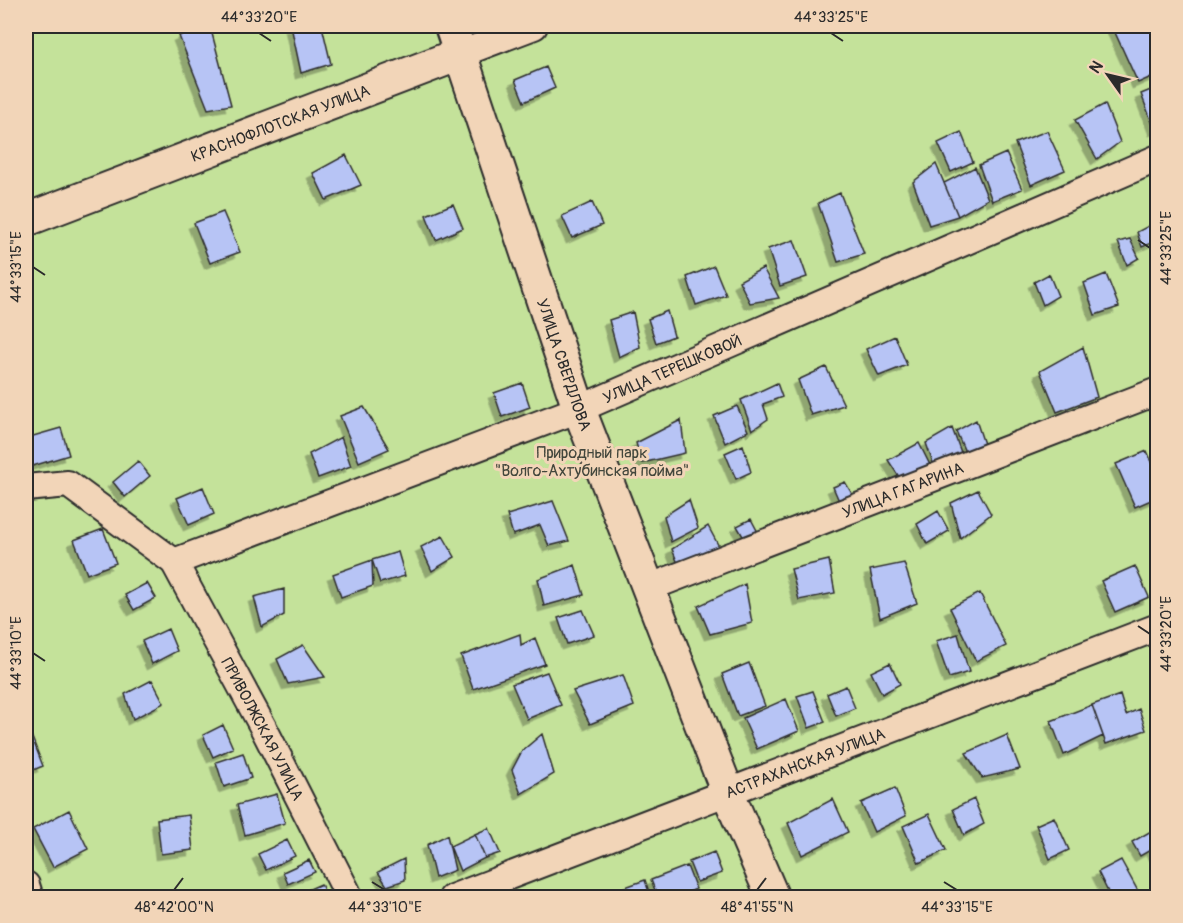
<svg xmlns="http://www.w3.org/2000/svg" width="1183" height="923" viewBox="0 0 1183 923" font-family="Pangolin,sans-serif">
<defs>
<filter id="shadow"><feDropShadow dx="-5.5" dy="5.5" stdDeviation="0" flood-color="#0004"/></filter>
</defs>
<rect width="100%" height="100%" fill="#f2d5b8"/>
<filter id="ink" filterUnits="userSpaceOnUse"><feTurbulence type="fractalNoise" baseFrequency=".0167" numOctaves="2"/><feDisplacementMap in="SourceGraphic" scale="12" xChannelSelector="R" yChannelSelector="G"/><feConvolveMatrix kernelMatrix="1 2 1 2 8 2 1 2 1" color-interpolation-filters="sRGB"/></filter>
<g filter="url(#ink)">
<!-- green -->
<path fill="#c4e29a" stroke="#788662" stroke-width="1.5" d="M26,26H1157V897H26Z"/>
<!-- building -->
<path fill="#b7c4f5" stroke="#2b2b2b" stroke-width="1.5" filter="url(#shadow)" d="M201,26H210L231,105L208,109L179,36Z
M291,26H322L331,64L301,73Z
M1112,26H1156L1158,28V74L1138,83Z
M546,67L555,88L524,102L515,80Z
M1158,87V129L1155,130L1141,94Z
M1105,104L1120,142L1097,159L1075,120Z
M1047,131L1065,170L1031,185L1015,143Z
M961,132L973,162L951,172L938,143Z
M1006,153L1022,189L992,201L979,165Z
M346,155L361,185L326,200L313,173Z
M936,164L958,216L929,225L913,182Z
M975,167L988,199L958,216L944,183Z
M840,193L864,254L838,262L818,203Z
M592,202L602,225L572,238L562,216Z
M453,204L463,228L436,240L426,215Z
M223,212L240,252L210,263L194,223Z
M1158,221V240L1142,247L1137,232Z
M1130,239L1139,258L1127,265L1118,242Z
M794,240L807,277L780,286L768,249Z
M714,266L726,295L696,305L687,277Z
M763,268L779,298L750,303L739,281Z
M1049,274L1058,296L1043,305L1034,282Z
M1106,274L1119,307L1095,315L1084,283Z
M667,311L674,336L656,343L648,319Z
M633,312L640,347L619,357L609,320Z
M895,336L907,365L879,376L866,349Z
M1083,347L1097,397L1057,412L1040,371Z
M826,367L844,405L811,415L798,380Z
M522,383L530,407L502,417L494,393Z
M777,383L782,397L763,404L768,419L752,430L741,400Z
M737,406L748,431L725,443L714,416Z
M364,407L389,449L359,462L340,416Z
M681,420L685,453L642,463L636,443Z
M976,420L984,444L965,452L956,431Z
M61,428L69,455L26,468V438Z
M952,428L962,455L934,466L926,443Z
M341,437L351,466L318,478L309,454Z
M919,443L933,471L903,483L888,460Z
M743,445L751,472L736,479L725,453Z
M1147,451L1158,475V497L1135,507L1116,464Z
M138,461L150,476L125,497L113,482Z
M845,482L857,502L842,508L833,487Z
M203,487L214,514L189,525L177,498Z
M978,490L991,514L960,538L951,503Z
M689,500L698,528L671,542L664,516Z
M553,501L569,541L549,546L540,525L513,535L507,515Z
M938,511L949,531L927,544L917,524Z
M751,519L761,538L748,545L737,526Z
M708,526L723,554L681,571L672,549Z
M103,529L116,563L87,574L74,540Z
M443,536L455,557L432,571L421,547Z
M398,552L405,576L380,583L372,560Z
M372,560L373,586L341,597L333,574Z
M829,560L835,593L799,600L791,569Z
M904,563L917,603L880,618L870,570Z
M575,565L584,595L544,606L538,579Z
M1135,566L1149,597L1115,612L1101,581Z
M147,583L156,598L134,610L125,595Z
M745,584L752,623L710,634L698,606Z
M284,589V615L262,627L254,597Z
M980,593L1006,646L976,661L950,608Z
M583,610L594,635L567,644L558,618Z
M168,629L177,651L152,664L142,641Z
M520,634L521,645L535,638L545,664L473,689L461,656Z
M958,634L969,672L949,678L936,641Z
M303,645L325,677L288,684L277,659Z
M749,663L765,706L738,716L722,674Z
M890,663L900,684L882,694L871,672Z
M547,672L561,705L527,719L512,684Z
M623,675L634,706L590,724L573,691Z
M152,680L164,703L133,719L125,694Z
M846,686L855,708L836,716L827,694Z
M813,691L825,722L809,728L797,696Z
M1120,695L1126,715L1139,709L1146,730L1106,744L1092,705Z
M786,699L799,731L757,749L743,718Z
M1092,705L1103,736L1064,755L1051,721Z
M223,725L233,748L213,757L203,735Z
M542,734L554,774L521,794L512,770L522,751Z
M31,735L43,766L26,773V738Z
M1007,735L1020,769L982,778L966,753Z
M243,753L251,778L224,787L216,762Z
M895,788L906,816L874,832L861,803Z
M277,794L285,823L245,835L237,805Z
M833,799L848,832L802,855L788,823Z
M974,799L984,824L964,835L953,809Z
M69,810L88,849L53,867L33,829Z
M929,814L946,850L919,863L903,826Z
M189,815L193,850L161,854L157,819Z
M1054,817L1069,850L1050,859L1036,825Z
M1158,827V859L1152,849L1140,856L1132,842Z
M489,828L500,853L485,858L475,834Z
M475,834L485,858L460,871L450,846Z
M447,835L455,870L435,878L427,845Z
M287,840L295,856L266,870L258,854Z
M714,852L722,873L697,882L689,862Z
M404,859L405,880L387,886L378,872Z
M309,860L315,872L288,884L283,872Z
M1121,860L1139,893L1131,898H1111L1098,872Z
M687,866L696,889L675,898H658L651,880Z
M645,880L651,898H616L614,891Z
M321,884L327,897L305,898L303,892Z"/>
<g fill="none" stroke-linecap="round" stroke-linejoin="round">
<!-- minor casing -->
<g stroke="#2b2b2b" stroke-width="30">
<g id="minor">
<path d="M460,54L534,26"/>
<path id="s1" d="M26,488L68,484L174,562L579,409L1158,158"/>
<path id="s2" d="M174,562L263,727L350,898"/>
<path id="s3" d="M648,588L1158,391"/>
<path d="M26,885L30,898"/>
<path id="s4" d="M452,898L1158,627"/>
</g>
</g>
<!-- tertiary casing -->
<g stroke="#2b2b2b" stroke-width="36">
<g id="tertiary">
<path id="s5" d="M451,26L579,409L727,791L773,898"/>
<path id="s6" d="M26,220L460,54"/>
</g>
</g>
<!-- minor -->
<use href="#minor" stroke="#f2d5b8" stroke-width="26"/>
<!-- tertiary -->
<use href="#tertiary" stroke="#f2d5b8" stroke-width="32"/>
</g>
</g>
<!-- ticks -->
<path fill="none" stroke="#2b2b2b" stroke-width="2" d="M259,33L271,41M831,33L843,41M1138,240L1150,248M33,267L45,275M1138,626L1150,634M33,653L45,661M372,882L385,890M944,882L957,890M174,890L183,878M757,890L766,878"/>
<g text-anchor="middle" stroke-width="6" stroke-linejoin="round" paint-order="stroke">
<!-- street labels -->
<g font-size="16" fill="#2b2b2b" stroke="#f2d5b8">
<text dy="6" stroke="none"><textPath href="#s6" startOffset="272">КРАСНОФЛОТСКАЯ УЛИЦА</textPath></text>
<text dy="6" stroke="none"><textPath href="#s5" startOffset="357">УЛИЦА СВЕРДЛОВА</textPath></text>
<text dy="6" stroke="none"><textPath href="#s1" startOffset="708">УЛИЦА ТЕРЕШКОВОЙ</textPath></text>
<text dy="6" stroke="none"><textPath href="#s3" startOffset="273">УЛИЦА ГАГАРИНА</textPath></text>
<text dy="6" stroke="none"><textPath href="#s2" startOffset="189">ПРИВОЛЖСКАЯ УЛИЦА</textPath></text>
<text dy="6" stroke="none"><textPath href="#s4" startOffset="378">АСТРАХАНСКАЯ УЛИЦА</textPath></text>
</g>
<!-- park labels -->
<g font-size="16" fill="#42463c" stroke="#f2d5b8">
<text x="592" y="458">Природный парк<tspan x="592" dy="18">"Волго-Ахтубинская пойма"</tspan></text>
</g>
</g>
<!-- margin -->
<rect width="1183" height="923" fill="none" stroke="#f2d5b8" stroke-width="66"/>
<!-- north arrow -->
<g transform="translate(1108 75) rotate(304)" stroke="#f2d5b8" stroke-width="4.5" paint-order="stroke">
<path d="M0-4.5L10 22L0 15L-10 22Z" fill="#2b2b2b"/>
<text y="-9" font-size="16" font-weight="bold" text-anchor="middle" fill="#2b2b2b">N</text>
</g>
<rect x="33" y="33" width="1117" height="857" fill="none" stroke="#2b2b2b" stroke-width="2"/>
<g font-size="15" text-anchor="middle" fill="#2b2b2b">
<text x="259" y="22">44°33'20"E</text>
<text x="831" y="22">44°33'25"E</text>
<text transform="translate(1166 248) rotate(-90)" y="5">44°33'25"E</text>
<text transform="translate(16 267) rotate(-90)" y="5">44°33'15"E</text>
<text transform="translate(1166 634) rotate(-90)" y="5">44°33'20"E</text>
<text transform="translate(16 653) rotate(-90)" y="5">44°33'10"E</text>
<text x="174" y="912">48°42'00"N</text>
<text x="385" y="912">44°33'10"E</text>
<text x="757" y="912">48°41'55"N</text>
<text x="957" y="912">44°33'15"E</text>
</g>
</svg>
